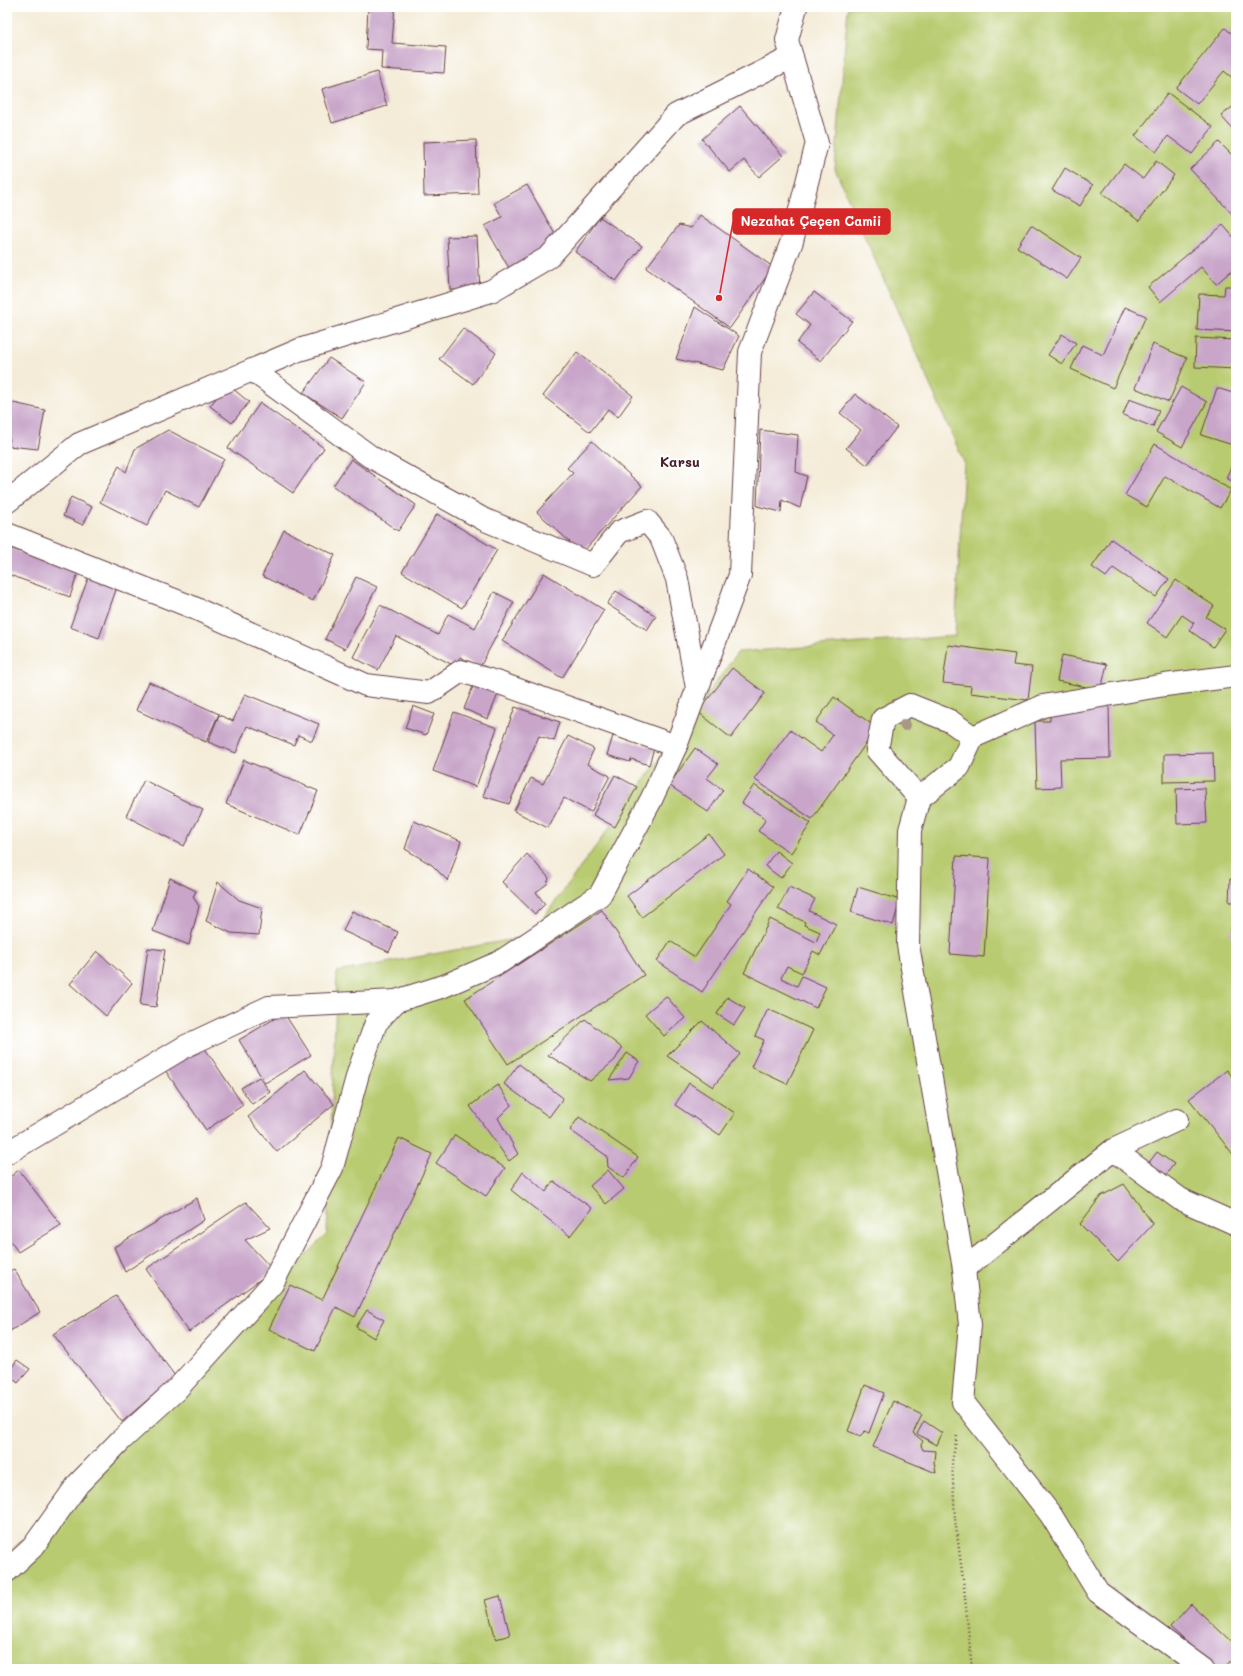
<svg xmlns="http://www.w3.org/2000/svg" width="1243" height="1676" viewBox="0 0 1243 1676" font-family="Mali,sans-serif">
<rect width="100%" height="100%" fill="#fff"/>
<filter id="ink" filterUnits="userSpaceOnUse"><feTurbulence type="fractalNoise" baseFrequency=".025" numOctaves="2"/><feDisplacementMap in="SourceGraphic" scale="8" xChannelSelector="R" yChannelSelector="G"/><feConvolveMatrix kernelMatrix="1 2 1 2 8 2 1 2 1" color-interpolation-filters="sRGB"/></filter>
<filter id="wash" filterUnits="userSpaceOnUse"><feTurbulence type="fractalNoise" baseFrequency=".012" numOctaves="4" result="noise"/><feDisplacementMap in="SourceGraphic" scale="16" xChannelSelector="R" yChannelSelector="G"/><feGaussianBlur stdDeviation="0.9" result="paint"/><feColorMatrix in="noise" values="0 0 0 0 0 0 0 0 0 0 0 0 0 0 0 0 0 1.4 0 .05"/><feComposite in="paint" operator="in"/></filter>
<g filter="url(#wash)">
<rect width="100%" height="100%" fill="#f4ecd8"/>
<!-- green -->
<path fill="#b8cb6f" stroke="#81754d" d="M848,7H1236V1669H7V1555L327,1234L337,972L530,936L738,652L955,636L964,462L835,169Z"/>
<g id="blocks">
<!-- building -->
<path fill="#c8a5c9" d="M368,7H395L392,43L446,47L444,73L381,69L382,50L366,49Z
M1225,28L1236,37V79L1235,80L1224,71L1197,104L1176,88Z
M377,72L387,106L332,123L322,89Z
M1168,93L1213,127L1192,154L1168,136L1156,152L1135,136Z
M1236,104V133L1221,116Z
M740,106L783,156L759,177L744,160L730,172L702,139Z
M476,140L478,194L424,196L423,142Z
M1219,142L1236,159V218L1190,169Z
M1156,161L1174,175L1139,221L1102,193L1124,164L1143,179Z
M1065,168L1093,185L1080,206L1052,190Z
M527,185L560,243L510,270L485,226L502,217L494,203Z
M700,215L773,267L730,328L646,268L679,225L691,228Z
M600,217L642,246L616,281L575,252Z
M1031,225L1081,258L1067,279L1017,247Z
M1223,225L1236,240V267L1216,284L1201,267L1160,302L1148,287Z
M477,236L480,290H450L447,237Z
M1225,286H1236V332L1197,330L1199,294L1224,295Z
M814,292L852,321L821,361L797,343L810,325L796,314Z
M695,307L739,336L723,370L676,359Z
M1125,307L1146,316L1113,388L1071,369L1082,345L1103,355Z
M463,328L496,353L473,384L439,359Z
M1062,334L1076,343L1062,364L1048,355Z
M1196,338L1236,340V369L1195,367Z
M1153,344L1187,358L1169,402L1135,388Z
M577,352L633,396L618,417L608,409L590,432L543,396Z
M329,358L366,382L342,418L303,393Z
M227,384L249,402L232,423L210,406Z
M1181,387L1207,402L1182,447L1156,432Z
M1217,388L1236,394V446L1201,435Z
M855,394L897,427L867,465L846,448L861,430L840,413Z
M1129,399L1159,410L1153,427L1123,415Z
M9,402L45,410L38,449L8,446L10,439L7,435Z
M260,403L324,448L293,493L228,448Z
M168,430L224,459L199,507L165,490L147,526L100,502L119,466L126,472L135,449Z
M760,430L798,435L796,472L807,476L800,508L782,500L781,512L757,506Z
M592,441L642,486L582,553L537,512L573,473L567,468Z
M1155,444L1231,490L1220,508L1165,476L1147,507L1125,495Z
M1236,456V483L1226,478Z
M351,459L416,505L398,531L333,486Z
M71,497L92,507L83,525L63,516Z
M437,514L497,550L462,608L402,572Z
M284,530L335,555L313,601L262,576Z
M1111,539L1169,579L1156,597L1113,568L1106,577L1092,567Z
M7,547L78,572L70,597L7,574Z
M544,573L604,610L562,678L502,641Z
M89,576L117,587L99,638L70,627Z
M356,577L377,587L345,649L325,639Z
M1176,580L1214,606L1206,617L1225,629L1213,647L1189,630L1194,623L1182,615L1167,637L1147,623Z
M616,591L656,616L647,630L607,604Z
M494,592L514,602L480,667L460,657L455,666L396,636L378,670L353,657L380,605L438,635L448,614L475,628Z
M948,645L1015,654L1013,665L1032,667L1028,700L970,693L971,686L943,683Z
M1062,655L1107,664L1101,690L1057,681Z
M732,668L765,693L731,738L698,712Z
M149,682L219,714L206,742L136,710Z
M474,684L498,694L488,719L464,709Z
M245,694L319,724L312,741L298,735L294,745L247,726L236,753L208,742L219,715L233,721Z
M834,697L877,728L812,819L754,779L790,730L821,752L833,735L816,722Z
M1109,705L1110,758L1060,759L1061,787L1037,788L1035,721H1050V706Z
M413,706L434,714L426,735L405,728Z
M515,707L560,722L554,741L539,736L509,804L483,796Z
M454,712L497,728L476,787L433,771Z
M568,736L594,749L587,764L610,776L591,812L564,798L548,828L514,811L531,778L543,784Z
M613,736L654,748L649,765L631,759L630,762L607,755Z
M695,748L718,764L707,778L723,790L708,812L669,785Z
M1213,753L1214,781L1164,782V754Z
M244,760L318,791L300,835L226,804Z
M615,775L637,787L615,827L593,815Z
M144,780L203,810L184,846L126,816Z
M754,785L811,823L791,853L758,831L766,819L742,803Z
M1205,788L1207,823L1177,824L1176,789Z
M414,821L461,841L448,881L432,865L405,849Z
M709,834L724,854L642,917L627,896Z
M776,851L792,863L781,878L765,866Z
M527,854L549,878L547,884L536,892L545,904L535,914L502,882Z
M956,856L990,858L984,957L950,954Z
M748,869L773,887L702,992L657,961L670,941L695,957L731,904L727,901Z
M170,878L196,891L193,897L199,906L189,945L153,931Z
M1230,879H1236V902H1229Z
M218,882L239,900L262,908L259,935L231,933L206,921Z
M789,887L815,899L809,911L836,924L820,955L813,951L802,973L787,966L781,978L797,986L802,976L826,987L816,1008L744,973L770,919L816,942L820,932L804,925L805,922L778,909Z
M858,887L900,900L893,925L851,912Z
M602,910L644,975L508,1064L465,999Z
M352,911L398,932L389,952L343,931Z
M1236,928V967H1235L1230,929Z
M148,948L165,950L156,1007L140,1005Z
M97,951L132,983L106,1016L70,984Z
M666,996L685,1018L664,1036L645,1014Z
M727,997L745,1008L734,1025L717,1014Z
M768,1009L813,1030L787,1084L751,1067L764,1040L755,1036Z
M284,1013L311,1055L265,1083L239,1040Z
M585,1019L622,1048L615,1060L590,1081L548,1055Z
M702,1021L740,1054L713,1087L667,1056Z
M200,1041L243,1105L206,1130L163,1067Z
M627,1053L639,1061L629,1078L609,1080Z
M519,1064L563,1098L549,1117L504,1084Z
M305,1070L334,1104L277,1152L248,1117Z
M1227,1070L1236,1082V1158L1189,1099Z
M259,1077L270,1092L252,1104L241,1088Z
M689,1083L735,1113L720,1135L675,1105Z
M498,1085L511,1105L498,1118L518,1154L509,1161L470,1106Z
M579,1117L638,1157L624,1178L608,1167L607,1156L570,1130Z
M455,1135L505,1168L486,1196L436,1163Z
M399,1138L432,1154L355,1317L336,1307L315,1351L269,1329L290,1285L322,1300Z
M1157,1152L1174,1164L1165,1176L1148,1164Z
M19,1170L61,1225L18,1252L7,1236V1179Z
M608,1170L624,1189L606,1204L590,1186Z
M523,1172L546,1192L553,1181L592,1208L570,1236L511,1190Z
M1124,1184L1153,1224L1118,1262L1080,1224L1101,1196Z
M197,1198L204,1220L125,1272L114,1247Z
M246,1202L270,1228L245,1240L273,1270L189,1332L146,1269Z
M14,1269L40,1312L7,1333V1272Z
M116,1296L175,1376L122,1422L53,1334Z
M367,1310L384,1320L374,1338L356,1327Z
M17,1360L30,1369L18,1383L7,1374Z
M865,1385L884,1393L869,1433L865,1431L860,1436L848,1431Z
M893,1401L922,1415L913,1433L923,1441L921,1445L923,1450L935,1451L934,1462L936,1473L873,1447Z
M924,1421L942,1433L937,1445L917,1434Z
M500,1596L510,1635L496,1639L485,1600Z
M1191,1604L1236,1646V1656L1224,1669H1216L1170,1627Z"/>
</g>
</g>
<g filter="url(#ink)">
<use href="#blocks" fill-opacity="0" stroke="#643e45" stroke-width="1"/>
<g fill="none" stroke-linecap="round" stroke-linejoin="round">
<!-- minor casing -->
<g stroke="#643e45" stroke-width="24">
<path id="minor" d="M252,370L371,457L483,519L593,565L619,532L647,521L661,538L677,579L697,688
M7,502L79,444L299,350L491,291L549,257L676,115L792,57
M7,534L192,607L366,685L429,693L461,671L502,684L676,746
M973,737L959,767L919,798L910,830L908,945L964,1269L970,1325L963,1402L1051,1515L1098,1592L1203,1669
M919,798L877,750L883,719L910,705L950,721L973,737L1043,706L1165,685L1236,676
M1113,1150L1180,1199L1236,1224
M964,1269L1113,1150L1177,1120
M7,1571L33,1547L78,1484L120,1441L176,1390L272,1284L332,1168L359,1070L376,1023L396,1001"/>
</g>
<!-- tertiary casing -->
<g stroke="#643e45" stroke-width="24">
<path id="tertiary" d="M7,1153L186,1046L269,1007L396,1001L444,986L500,962L600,895L651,800L676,746L740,575L750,352L792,241L817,143L787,40L796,7"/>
</g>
<!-- path -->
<path stroke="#643e45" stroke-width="2.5" stroke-dasharray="1 3" stroke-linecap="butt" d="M957,1436L952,1462L955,1519L964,1587L972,1669"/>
<!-- minor -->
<use href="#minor" stroke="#fff" stroke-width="22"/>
<!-- tertiary -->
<use href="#tertiary" stroke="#fff" stroke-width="22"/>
</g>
<!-- trees -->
<circle fill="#a99884" cx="905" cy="725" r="6"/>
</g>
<g text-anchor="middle" stroke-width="4" stroke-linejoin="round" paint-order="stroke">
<!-- quarter labels -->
<g font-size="14" font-weight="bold" fill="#4a1f2b" stroke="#fff">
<text x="680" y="467">Karsu</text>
</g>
</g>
<!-- callouts -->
<path fill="none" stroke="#d62828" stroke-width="1.5" d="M719 298L733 222"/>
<circle fill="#d62828" stroke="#fff" stroke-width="1.5" cx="719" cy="298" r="4"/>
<rect fill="#d62828" stroke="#d62828" stroke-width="1.5" x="733" y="209" width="157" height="25" rx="4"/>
<g font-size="13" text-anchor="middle" font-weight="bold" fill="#fff">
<text x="811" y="226">Nezahat Çeçen Camii</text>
</g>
<!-- margin -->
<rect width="1243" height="1676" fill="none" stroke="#fff" stroke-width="24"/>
</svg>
